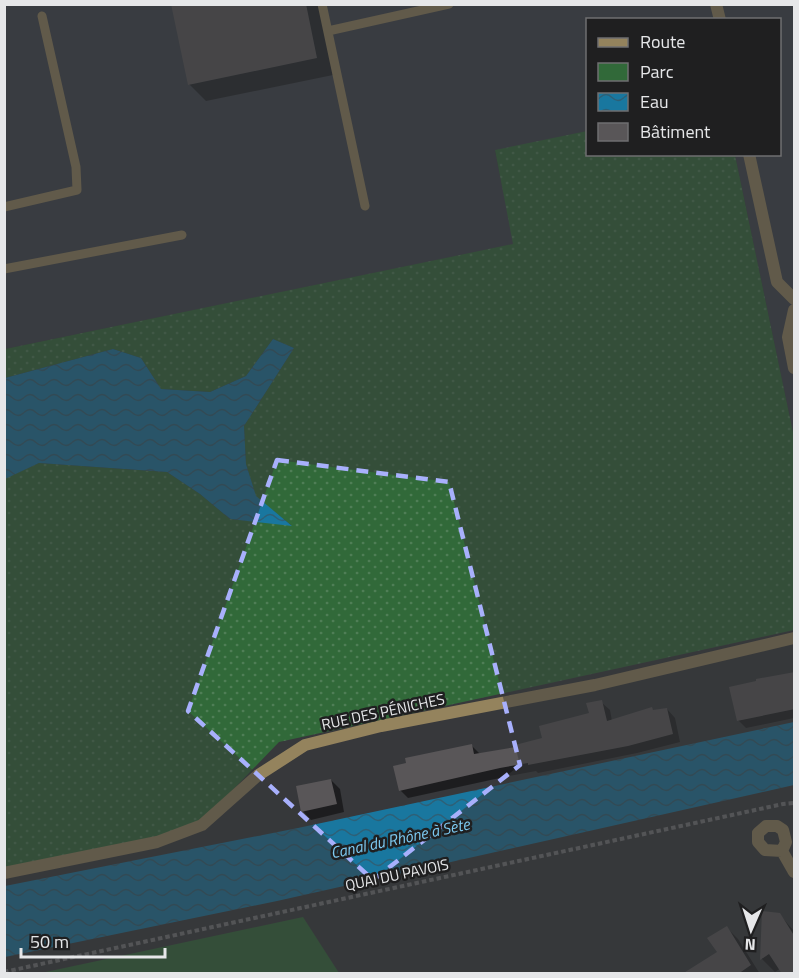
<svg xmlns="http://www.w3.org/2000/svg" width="799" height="978" viewBox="0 0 799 978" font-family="'Titillium Web',sans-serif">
<defs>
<pattern id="grass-dots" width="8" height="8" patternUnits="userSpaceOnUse" patternTransform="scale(1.5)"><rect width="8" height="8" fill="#316939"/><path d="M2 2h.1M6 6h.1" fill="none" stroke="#4f7e56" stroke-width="1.8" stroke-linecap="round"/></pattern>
<pattern id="water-waves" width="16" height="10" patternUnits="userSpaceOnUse" patternTransform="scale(1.5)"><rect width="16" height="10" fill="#19779f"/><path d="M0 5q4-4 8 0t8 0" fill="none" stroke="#2d6077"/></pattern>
</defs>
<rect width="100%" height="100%" fill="#37383b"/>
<!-- built -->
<path fill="#3d4149" d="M5,5H794V437L735,155L780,154V20H588L587,131L495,151L514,244L5,349Z"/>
<!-- grass -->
<path fill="url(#grass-dots)" d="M587,131L588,154L735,155L794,437V630L279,742L196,828L5,868L4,479L39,463L167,472L200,494L230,519L291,525L256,497L246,464L244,426L294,348L273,339L246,376L210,392L161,389L141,358L113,349L5,378V349L513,244L495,150Z"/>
<!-- park -->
<path fill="#316939" d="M303,917L339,973H41Z"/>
<!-- water -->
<path fill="url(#water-waves)" d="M273,339L294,348L244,426L246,464L256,496L292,526L230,519L200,494L167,472L39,463L5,479V378L113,349L141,358L161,389L210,392L246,376Z
M794,722V785L277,901L5,957V886L298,828Z"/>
<!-- shadow -->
<path fill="#0007" d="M172,4H319L333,75L206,101L189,84Z
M794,674V718L746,728L738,720Z
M601,702L610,710L612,721L652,709L655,712L667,709L675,718L680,742L637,753L538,773L536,771L509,776L408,798L400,790L472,746L480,754L518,748L543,739L590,714Z
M331,780L340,789L344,812L311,820L303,811Z
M763,913L779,914L794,931V974L781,968L775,972L762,959Z
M726,927L738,939L760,974H685L719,952Z"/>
<!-- building -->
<path fill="#595658" d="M171,4H306L317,58L188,85Z
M795,672V709L737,721L729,687L756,681V679Z
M602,700L607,721L652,707L653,710L667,708L673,734L628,746L528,765V763L500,768L399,791L393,766L406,763L405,758L472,744L474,754L516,747L515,745L542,738L539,726L589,713L586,703Z
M331,779L337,804L301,812L296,786Z
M762,911L780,913L795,937V974H782L769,954L760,960Z
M727,926L751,965L738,974H682L717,952L707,938Z"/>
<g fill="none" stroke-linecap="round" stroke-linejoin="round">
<!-- path -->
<path stroke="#767779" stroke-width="4" stroke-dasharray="4.5 3" stroke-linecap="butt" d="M4,972L783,804L794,803"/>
<!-- lane -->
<path stroke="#94835d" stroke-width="9" d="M322,4L365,206
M328,31L449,4
M4,207L77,190L76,167L42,16
M4,269L182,235"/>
<!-- street -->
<path stroke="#94835d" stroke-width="12" d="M716,4L720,20
M749,154L777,282L794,299
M794,310L788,337L794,368
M766,826H777L783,830L786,842L782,851L765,850L758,842V833Z
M782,851L794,872
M4,873L157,842L202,825L257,776L305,745L381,726L595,685L794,638"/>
</g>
<!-- marked area -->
<path d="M0 0H799V978H0ZM277,460L449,482L520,765L373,880L188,711Z" fill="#37383b" fill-opacity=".55" fill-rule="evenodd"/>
<path fill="none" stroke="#a8b0fc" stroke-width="4.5" stroke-dasharray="12 8" stroke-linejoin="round" d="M277,460L449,482L520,765L373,880L188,711Z"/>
<g text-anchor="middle" stroke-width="5" stroke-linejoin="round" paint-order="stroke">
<!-- street labels -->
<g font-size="15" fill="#e6e7e9" stroke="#1f1f20">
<text transform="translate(383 712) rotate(-12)" y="5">RUE DES PÉNICHES</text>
<text transform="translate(397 875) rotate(-12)" y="5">QUAI DU PAVOIS</text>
</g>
<!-- water labels -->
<g font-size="16" font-style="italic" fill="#7ecbf3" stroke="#1f1f20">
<text transform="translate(400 838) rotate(-12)" y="6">Canal du Rhône à Sète</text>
</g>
</g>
<!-- border -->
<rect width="799" height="978" fill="none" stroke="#e6e7e9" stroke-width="12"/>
<!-- legend -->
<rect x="586" y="18" width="195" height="138" fill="#1f1f20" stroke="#6f6f70" stroke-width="1.5"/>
<rect x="598" y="38" width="30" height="9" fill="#94835d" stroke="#6f6f70" stroke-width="1.5"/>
<text x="640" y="48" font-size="18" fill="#e6e7e9">Route</text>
<rect x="598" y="63" width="30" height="18" fill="#316939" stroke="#6f6f70" stroke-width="1.5"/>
<text x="640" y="78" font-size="18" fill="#e6e7e9">Parc</text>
<rect x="598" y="93" width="30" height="18" fill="url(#water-waves)" stroke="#6f6f70" stroke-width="1.5"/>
<text x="640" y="108" font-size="18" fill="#e6e7e9">Eau</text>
<rect x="598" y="123" width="30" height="18" fill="#595658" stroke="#6f6f70" stroke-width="1.5"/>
<text x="640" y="138" font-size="18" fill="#e6e7e9">Bâtiment</text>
<!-- north arrow -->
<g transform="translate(751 930) rotate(183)" stroke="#1f1f20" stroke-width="4.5" paint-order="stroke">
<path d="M0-4.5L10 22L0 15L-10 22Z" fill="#e6e7e9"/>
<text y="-9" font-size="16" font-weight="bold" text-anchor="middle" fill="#e6e7e9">N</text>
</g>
<!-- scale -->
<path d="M21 948v9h144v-9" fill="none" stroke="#e6e7e9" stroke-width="3"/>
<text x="30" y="948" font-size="18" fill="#e6e7e9" stroke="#1f1f20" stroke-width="4.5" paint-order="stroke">50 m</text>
</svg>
